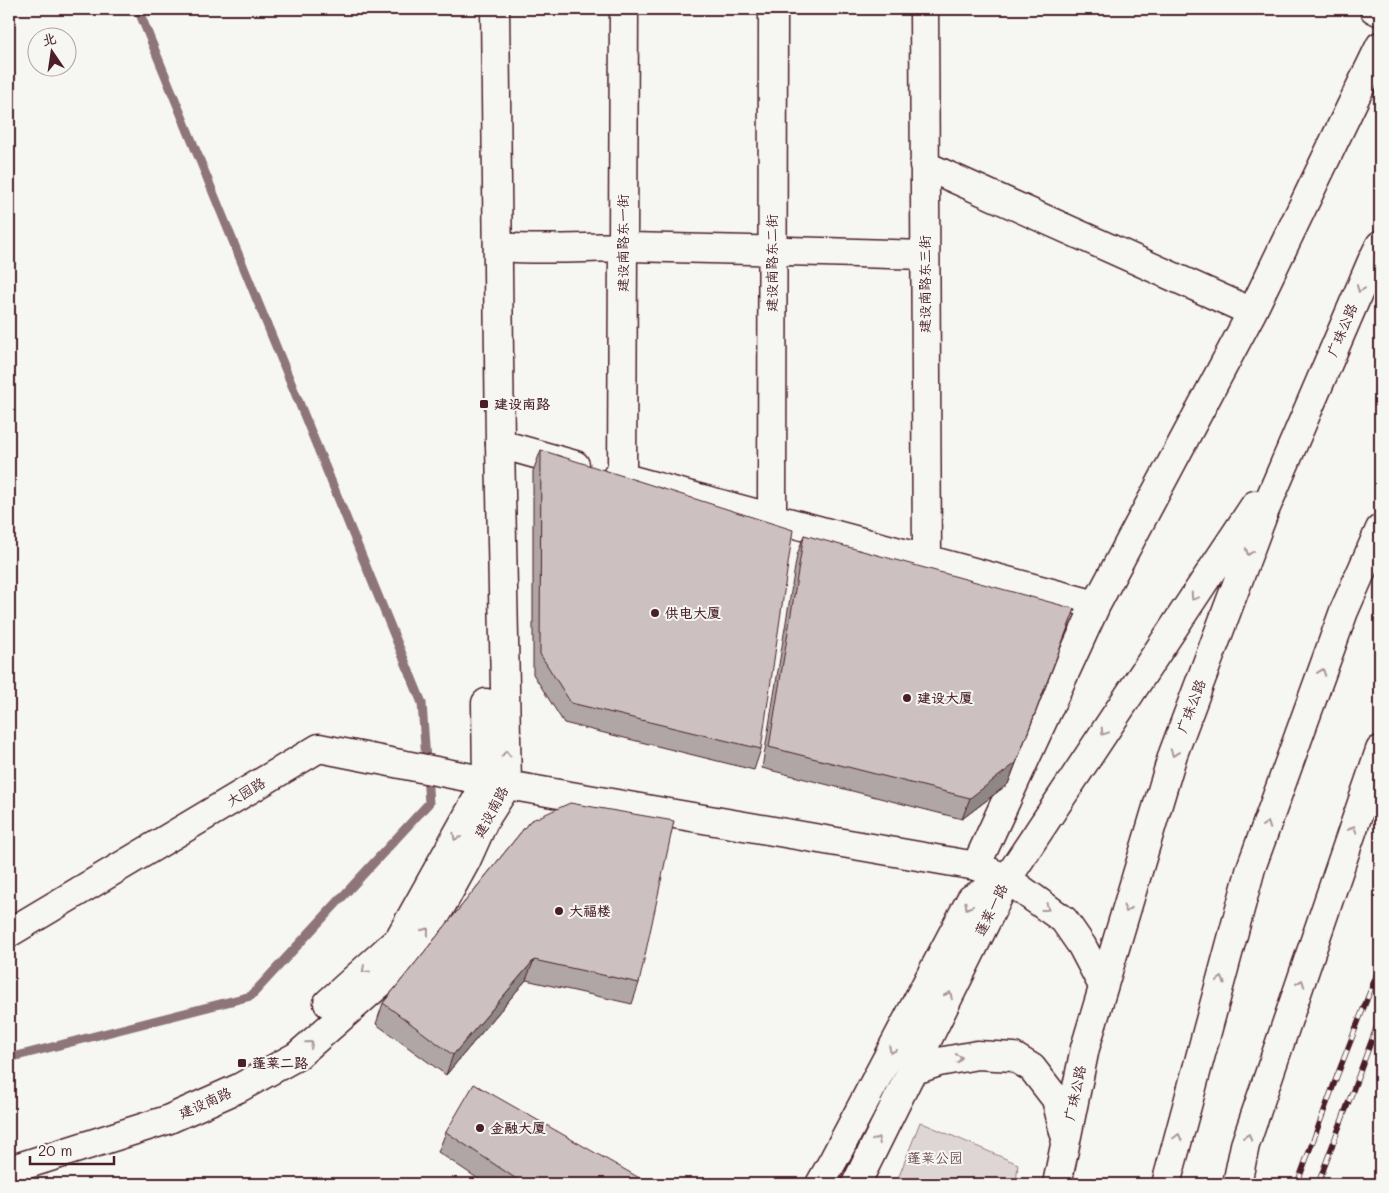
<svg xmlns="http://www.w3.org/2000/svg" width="1389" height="1193" viewBox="0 0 1389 1193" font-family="Mali,'LXGW WenKai TC',sans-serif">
<rect width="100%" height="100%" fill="#f6f6f2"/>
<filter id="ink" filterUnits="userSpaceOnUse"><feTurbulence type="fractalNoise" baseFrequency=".02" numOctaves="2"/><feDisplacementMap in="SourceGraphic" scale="10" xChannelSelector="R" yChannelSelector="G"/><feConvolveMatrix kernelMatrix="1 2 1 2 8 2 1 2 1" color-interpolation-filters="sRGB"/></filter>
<g filter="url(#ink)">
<!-- green -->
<path fill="#ddd6d5" stroke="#947a80" d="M920,1122L1018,1164L1016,1184H896Z"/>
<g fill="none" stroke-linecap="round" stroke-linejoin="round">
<!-- stream -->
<path stroke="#8e747a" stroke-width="9" d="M9,1058L251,996L429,803L422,703L138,9"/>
<!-- minor casing -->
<g stroke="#4a1f2b" stroke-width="31">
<path id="minor" d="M924,9L927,559
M1374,9L1380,12
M924,165L1252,312
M498,247C542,251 586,247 630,247C728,249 827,252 925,255
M500,444L575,465
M617,476L1096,605
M622,478L624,9
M772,517L773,9
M976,866L1096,605L1252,312L1380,46
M9,933L319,748L507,785"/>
</g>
<!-- tertiary casing -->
<g stroke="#4a1f2b" stroke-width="31">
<path id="tertiary" d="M1007,879L1064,920L1082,946L1103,986"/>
</g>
<!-- secondary casing -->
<g stroke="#4a1f2b" stroke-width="31">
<path id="secondary" d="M507,785L976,866L1007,879
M328,1003L399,939L487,781L486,703
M9,1170L167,1120L239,1088L297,1056L386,978L429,928L466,861L484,821L507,785L500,444L495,9
M820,1184L834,1159L971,899L1007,879
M856,1184L1007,879"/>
</g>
<!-- trunk casing -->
<g stroke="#4a1f2b" stroke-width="31">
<path id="trunk" d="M1007,879L1255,505
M912,1071L939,1062L977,1055L1014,1057L1032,1068L1056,1099L1064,1132
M1057,1184L1085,1048L1173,754L1264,512L1372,261L1380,245
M1166,1184L1251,868L1344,611L1380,529
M1237,1184L1245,1145L1380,750"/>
</g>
<!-- minor -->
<use href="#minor" stroke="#f6f6f2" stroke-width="28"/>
<!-- tertiary -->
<use href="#tertiary" stroke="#f6f6f2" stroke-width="28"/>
<!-- secondary -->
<use href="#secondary" stroke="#f6f6f2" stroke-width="28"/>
<!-- trunk -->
<use href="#trunk" stroke="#f6f6f2" stroke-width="28"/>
<!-- rail casing -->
<g stroke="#4a1f2b" stroke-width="5.5">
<path id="rail" d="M1297,1184L1337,1076L1380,966
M1318,1184L1380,1018"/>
</g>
<!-- rail -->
<use href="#rail" stroke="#f6f6f2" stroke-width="4" stroke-dasharray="11" stroke-linecap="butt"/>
</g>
<!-- wall -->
<path fill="#afa6a5" stroke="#4a1f2b" d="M541,450L761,749L754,770L564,723L533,674V471Z
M804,535L1068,629L1008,784L962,819L762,768L797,555Z
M530,821L639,983L632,1004L526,980L446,1075L376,1024L383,1003Z
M446,1132L650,1184H486L438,1152Z"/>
<!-- shaded-wall -->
<path fill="#8f8786" stroke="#4a1f2b" d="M1075,609L1008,784L962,819L970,798Z
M534,960L526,980L446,1075L453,1055Z"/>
<!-- building -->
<path fill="#ccc1c0" stroke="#4a1f2b" d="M541,450L793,530L761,749L571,703L540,654Z
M804,535L1075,609L1016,763L970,798L769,747Z
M570,803L674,821L639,983L534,960L453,1055L383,1003L530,821Z
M474,1084L650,1184H524L446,1132Z"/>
<!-- one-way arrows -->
<defs><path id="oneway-chevron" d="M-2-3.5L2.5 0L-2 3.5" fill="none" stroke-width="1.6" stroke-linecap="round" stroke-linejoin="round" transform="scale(1.25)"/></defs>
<g stroke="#a99598">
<use href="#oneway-chevron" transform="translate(1360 289) rotate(113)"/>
<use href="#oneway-chevron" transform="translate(1249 552) rotate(111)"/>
<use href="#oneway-chevron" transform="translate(1194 597) rotate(124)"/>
<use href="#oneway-chevron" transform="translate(1322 672) rotate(-70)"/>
<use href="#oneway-chevron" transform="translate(1104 732) rotate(124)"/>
<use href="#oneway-chevron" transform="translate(1174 753) rotate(109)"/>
<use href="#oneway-chevron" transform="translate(506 754) rotate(-91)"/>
<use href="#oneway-chevron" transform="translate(1267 825) rotate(-70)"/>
<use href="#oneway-chevron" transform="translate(1353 829) rotate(-71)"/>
<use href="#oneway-chevron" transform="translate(456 837) rotate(119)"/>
<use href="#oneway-chevron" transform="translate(968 906) rotate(119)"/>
<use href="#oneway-chevron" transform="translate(1046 908) rotate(36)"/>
<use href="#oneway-chevron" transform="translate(1127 909) rotate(107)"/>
<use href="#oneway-chevron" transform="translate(426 931) rotate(-52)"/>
<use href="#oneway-chevron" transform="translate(365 970) rotate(138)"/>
<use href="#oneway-chevron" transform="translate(1221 980) rotate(-75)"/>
<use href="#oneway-chevron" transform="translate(1301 983) rotate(-71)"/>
<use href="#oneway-chevron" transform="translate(949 995) rotate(-64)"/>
<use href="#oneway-chevron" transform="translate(310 1044) rotate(-41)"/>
<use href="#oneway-chevron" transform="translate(892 1050) rotate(118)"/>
<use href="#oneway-chevron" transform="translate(959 1058) rotate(-11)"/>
<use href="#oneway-chevron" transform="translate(1178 1137) rotate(-75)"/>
<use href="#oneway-chevron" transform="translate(1248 1137) rotate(-71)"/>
<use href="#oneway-chevron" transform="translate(877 1140) rotate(-64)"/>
</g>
</g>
<!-- markers -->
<g fill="#4a1f2b" stroke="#f6f6f2" stroke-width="2">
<rect x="479" y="399" width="10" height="10" rx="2.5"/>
<circle cx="655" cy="613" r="5"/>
<circle cx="907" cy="698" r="5"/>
<circle cx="559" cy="911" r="5"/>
<rect x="237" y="1058" width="10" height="10" rx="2.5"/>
<circle cx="480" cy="1128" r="5"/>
</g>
<g text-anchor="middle" stroke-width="4" stroke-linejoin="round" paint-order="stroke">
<!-- street labels -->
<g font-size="14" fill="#4a1f2b" stroke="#f6f6f2">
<text transform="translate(623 243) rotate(-90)" y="5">建设南路东一街</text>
<text transform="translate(772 263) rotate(-90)" y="5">建设南路东二街</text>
<text transform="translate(925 284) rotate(-90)" y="5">建设南路东三街</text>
<text transform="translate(1342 330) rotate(-67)" y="5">广珠公路</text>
<text transform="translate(1191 706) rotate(-69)" y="5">广珠公路</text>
<text transform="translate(246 792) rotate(-31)" y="5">大园路</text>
<text transform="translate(491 812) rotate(-62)" y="5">建设南路</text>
<text transform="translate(991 910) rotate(-64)" y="5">蓬莱一路</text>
<text transform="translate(1075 1093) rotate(-78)" y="5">广珠公路</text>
<text transform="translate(205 1103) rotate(-24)" y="5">建设南路</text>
</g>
<!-- poi labels -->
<g font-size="14" font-weight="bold" fill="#4a1f2b" stroke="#f6f6f2" text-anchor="start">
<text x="494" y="409">建设南路</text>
<text x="665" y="618">供电大厦</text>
<text x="917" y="703">建设大厦</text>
<text x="569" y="916">大福楼</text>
<text x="252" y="1068">蓬莱二路</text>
<text x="490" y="1133">金融大厦</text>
</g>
<!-- park labels -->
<g font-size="14" fill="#6f4d56" stroke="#f6f6f2">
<text x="935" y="1163">蓬莱公园</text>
</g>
</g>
<!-- margin -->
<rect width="1389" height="1193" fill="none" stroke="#f6f6f2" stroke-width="30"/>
<rect x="15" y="15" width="1359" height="1163" fill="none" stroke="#4a1f2b" stroke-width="2" filter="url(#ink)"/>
<!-- north arrow -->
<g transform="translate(52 52) rotate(347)"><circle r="24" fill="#f6f6f2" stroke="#b1a0a2"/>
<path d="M0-4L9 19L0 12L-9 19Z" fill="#4a1f2b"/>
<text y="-8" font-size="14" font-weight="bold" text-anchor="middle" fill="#4a1f2b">北</text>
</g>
<!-- scale -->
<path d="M30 1156v8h84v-8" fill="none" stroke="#4a1f2b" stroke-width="2.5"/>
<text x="38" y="1156" font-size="15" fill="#4a1f2b" stroke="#f6f6f2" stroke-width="4" paint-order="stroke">20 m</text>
</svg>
